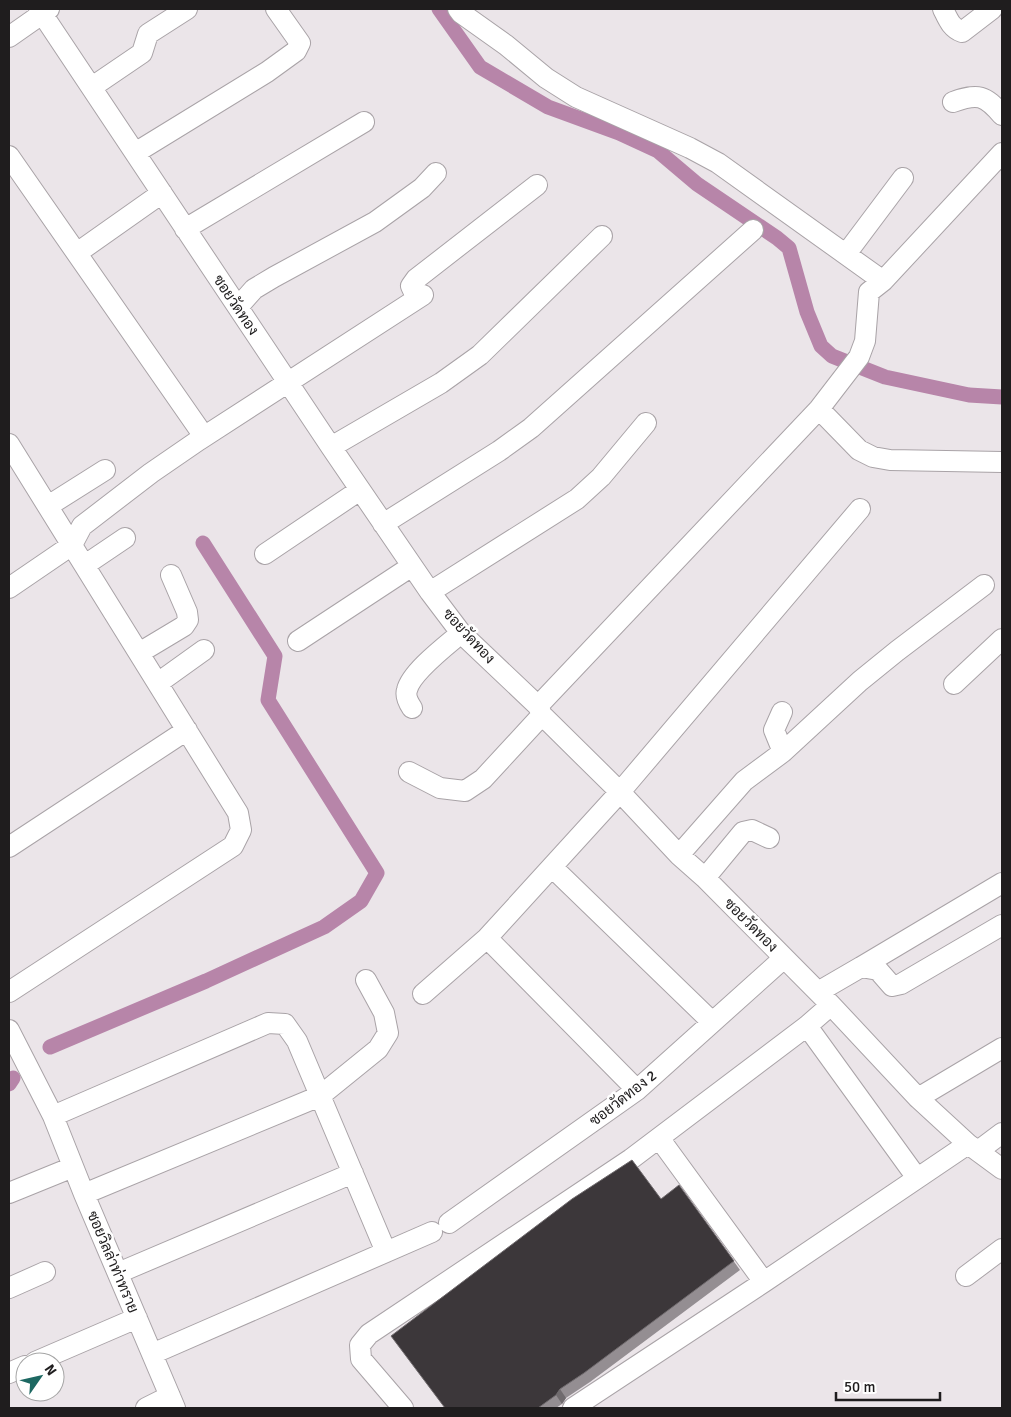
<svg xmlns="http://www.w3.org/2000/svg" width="1011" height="1417" viewBox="0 0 1011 1417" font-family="Signika,Sarabun,sans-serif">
<rect width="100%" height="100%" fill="#ebe5e9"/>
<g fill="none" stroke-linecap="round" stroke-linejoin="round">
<!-- canal -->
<path stroke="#b785a9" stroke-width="15" d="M439,9L480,67L548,107L619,133L658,151L697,184L777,238L789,248L807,312L821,346L832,356L885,377L969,395L1002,397
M50,1047L206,981L324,927L361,901L377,873L268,700L275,656L203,543
M9,1084L13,1078"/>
<!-- minor casing -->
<g stroke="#a9a3a7" stroke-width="22">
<path id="minor" d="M39,9L331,447L430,592L461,633L538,706L542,715L620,792L679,855L705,878L831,1005L918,1098L968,1144L1002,1169
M458,9L461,13L506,45L546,78L576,97L690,148L718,163L883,281
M943,9C948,19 951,28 962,32L992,9
M9,37L49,9
M92,87L142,53L148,34L187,9
M953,102C978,93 985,95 1002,115
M135,153L267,72L296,51L300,43L276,9
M9,156L201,432L199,440L151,473L82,526L72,545L9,588
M185,229L364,122
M77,253L162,193
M846,254L903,178
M417,299L411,286L416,279L537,185
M238,307L254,289L274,277L375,222L422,188L436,173
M819,409L859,450L873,457L890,460L1002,462
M199,440L423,295
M9,444L238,813L241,830L233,846L9,992
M331,447L441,383L480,355L602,236
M48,506L105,470
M383,524L499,451L531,428L753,230
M265,554L360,490
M85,565L125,538
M430,592L577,499L601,477L646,423
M298,641L412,566
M139,653L184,626L188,620L187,612L171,575
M158,683L204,650
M954,684L1002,639
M538,706L819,409L859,357L865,341L869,292L883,281L1002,153
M412,708C408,702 405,696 407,690C411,672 447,645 461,633
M782,712L774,730L783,752
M409,772L440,788L465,791L483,779L542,715
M9,847L187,730
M679,855L744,781L783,752L860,681L897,651L984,585
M552,867L712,1022
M705,878L743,832L752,830L769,838
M487,938L637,1090
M861,967L1002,883
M818,992L861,967L878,970L892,986L901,984L1002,925
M423,994L487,938L620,792L860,509
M807,1026L917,1178
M9,1030L53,1116L84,1194L175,1408
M918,1098L1002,1048
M53,1116L268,1023L285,1024L297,1041L386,1252
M659,1138L764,1282
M978,1151L1002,1133
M9,1193L73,1167
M84,1194L320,1096L378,1049L388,1033L384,1013L366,980
M449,1223L637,1090L784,958
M118,1273L353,1173
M966,1276L1002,1249
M9,1288L45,1272
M152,1354L432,1232
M35,1362L137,1318
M9,1373L25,1366
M146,1408L170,1396
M403,1408L361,1359L360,1345L369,1334L631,1159L807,1026L831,1005
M573,1408L764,1282L968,1144"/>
</g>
<!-- minor -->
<use href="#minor" stroke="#fff" stroke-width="20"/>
</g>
<!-- wall -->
<path fill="#948e92" d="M679,1185L740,1270L590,1382L566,1398L562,1404L556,1408H445Z"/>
<!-- shaded-wall -->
<path fill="#706b6e" d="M560,1389L566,1398L562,1404L556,1395Z"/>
<!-- building -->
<path fill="#3c373a" stroke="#706b6e" d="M632,1160L661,1199L679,1185L734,1261L584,1373L560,1389L556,1395L538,1408H445L391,1336L572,1199Z"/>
<g text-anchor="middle" stroke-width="5" stroke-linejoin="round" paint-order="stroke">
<!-- street labels -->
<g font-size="15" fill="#1f1d1e" stroke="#fff">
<text transform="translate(236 305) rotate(56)" y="5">ซอยวัดทอง</text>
<text transform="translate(469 636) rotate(47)" y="5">ซอยวัดทอง</text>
<text transform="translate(751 925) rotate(45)" y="5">ซอยวัดทอง</text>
<text transform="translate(623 1098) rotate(-38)" y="5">ซอยวัดทอง 2</text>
<text transform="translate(113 1262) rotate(67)" y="5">ซอยวิลล่าท่าทราย</text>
</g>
</g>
<!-- border -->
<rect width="1011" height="1417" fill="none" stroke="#1f1d1e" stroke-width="20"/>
<!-- north arrow -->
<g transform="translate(40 1377) rotate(56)"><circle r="24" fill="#ffffff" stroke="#a5a5a5"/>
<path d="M0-4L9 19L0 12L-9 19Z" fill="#1d6862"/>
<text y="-8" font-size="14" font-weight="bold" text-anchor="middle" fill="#1f1d1e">N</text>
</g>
<!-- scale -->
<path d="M836 1392v8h104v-8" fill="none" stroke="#1f1d1e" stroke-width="2.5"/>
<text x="844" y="1392" font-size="15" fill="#1f1d1e" stroke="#ffffff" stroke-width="4" paint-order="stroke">50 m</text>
</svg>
